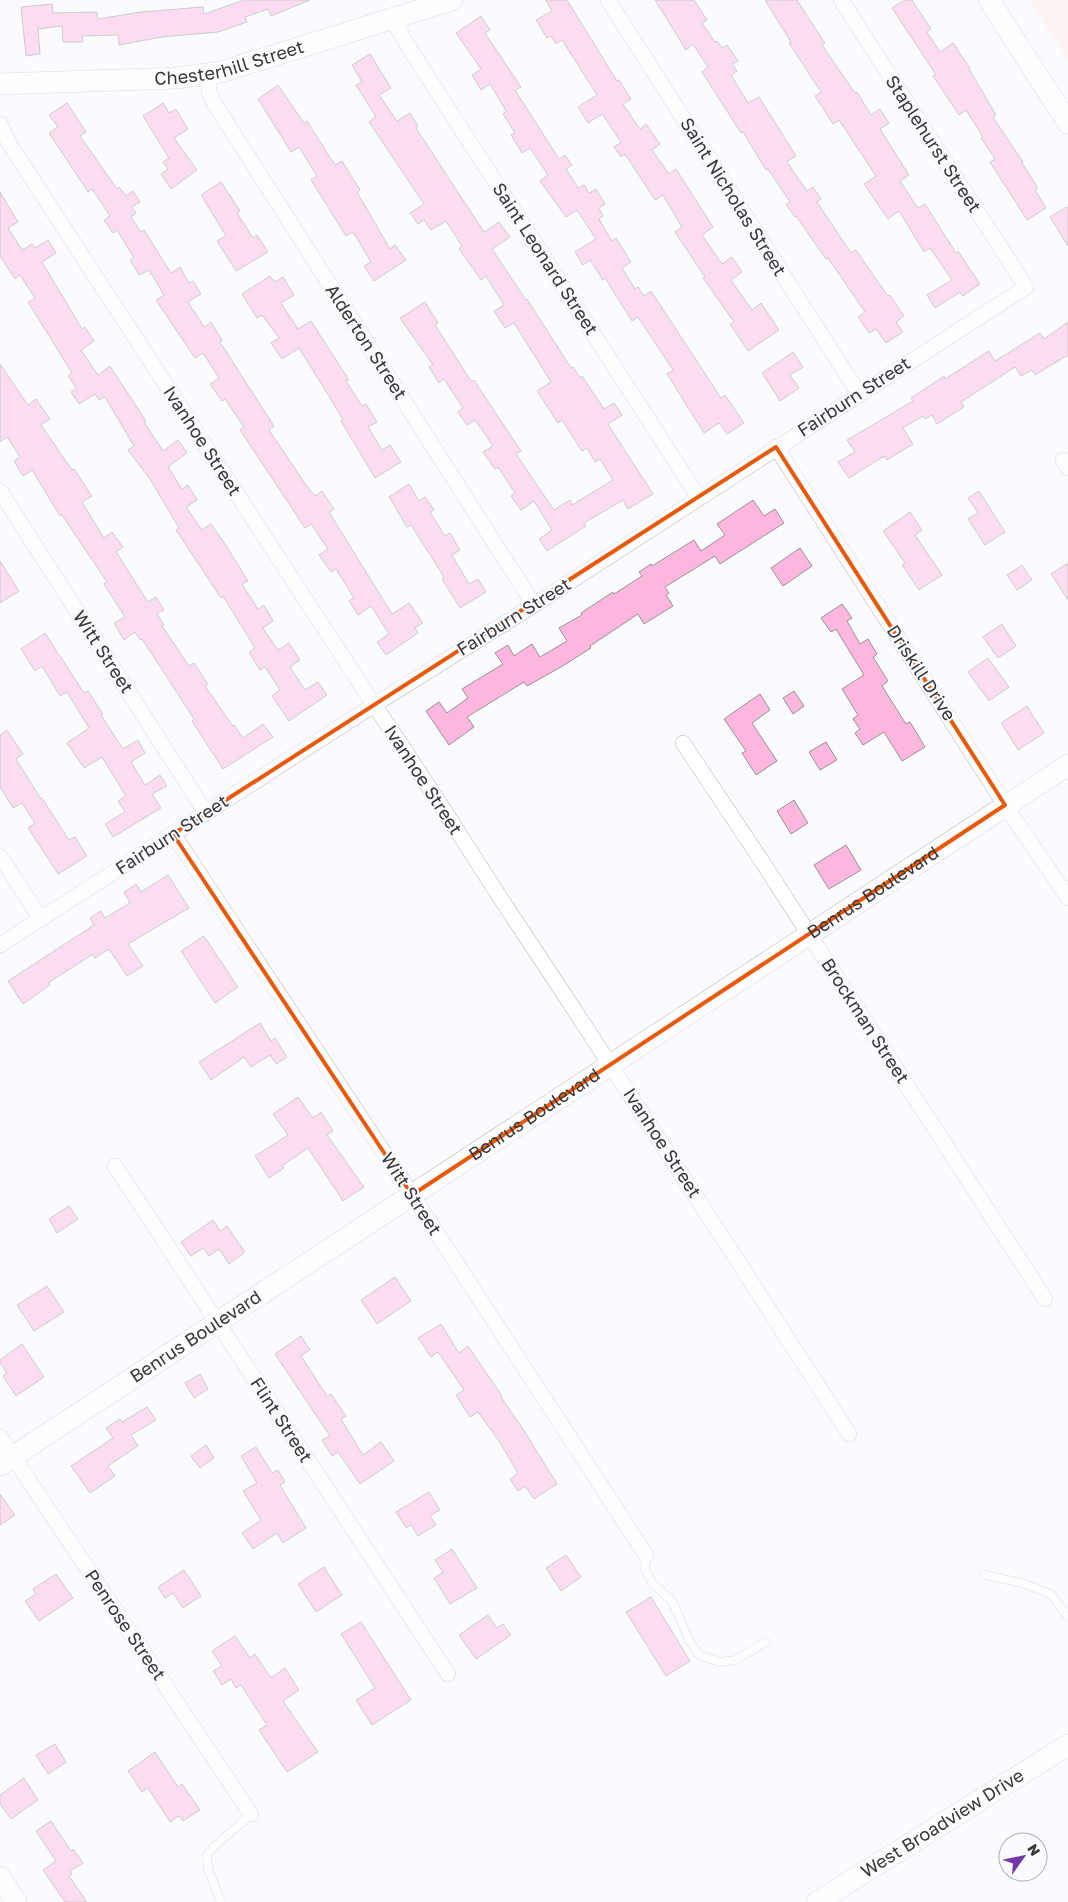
<svg xmlns="http://www.w3.org/2000/svg" width="1068" height="1902" viewBox="0 0 1068 1902" font-family="'Golos Text',sans-serif">
<rect width="100%" height="100%" fill="#fafbfe"/>
<!-- education -->
<path fill="#feede2" d="M1029,0H1068V60Z"/>
<!-- building -->
<path fill="#fdb7df" stroke="#969395" d="M244,0H310L271,16L268,9L245,17L247,22L218,32L162,37L119,45L118,35L82,36L83,42H63L62,26L38,29L40,54L26,56L21,7L52,4L53,13L97,12L98,19L141,12L203,7L204,14Z
M546,0H567L617,81L619,80L631,99L623,104L640,129L646,124L660,144L652,150L669,174L676,169L713,227L702,235L722,264L732,257L742,272L731,280L752,310L761,303L779,330L748,351L730,324L734,322L703,278L705,277L675,232L682,227L663,195L655,200L625,154L621,157L614,147L621,142L602,114L588,123L578,107L597,95L562,40L556,44L551,36L547,38L536,20L552,11Z
M655,0H694L707,20L702,23L715,42L717,41L722,48L727,45L738,61L732,64L737,71L731,75L748,103L759,97L796,156L787,162L807,191L813,187L821,199L817,202L851,253L856,250L888,296L890,295L904,316L896,322L903,332L886,343L876,329L869,333L858,317L865,312L828,258L826,259L796,216L795,217L786,204L790,202L768,169L766,170L743,132L741,133L702,72L708,67L693,44L686,50Z
M765,0H797L825,43L822,45L855,93L857,92L871,115L880,109L889,123L880,129L909,175L900,181L918,208L925,204L956,253L958,251L980,284L963,296L960,292L935,308L927,295L952,280L930,248L924,252L899,211L888,219L864,184L876,176L839,120L833,124L815,96L821,92L789,43L791,42Z
M905,0H912L931,29L927,32L940,52L953,43L970,68L969,69L996,115L993,117L1023,162L1022,163L1038,188L1035,190L1046,208L1027,220L990,162L995,159L981,138L983,137L966,110L959,115L933,76L936,75L892,8Z
M481,16L490,30L485,33L521,87L515,90L559,159L565,155L572,165L566,169L578,188L584,185L589,193L596,189L605,204L599,208L603,216L599,219L612,241L616,238L631,262L622,268L635,289L638,287L644,296L651,291L721,398L725,395L744,423L727,434L719,423L704,433L667,374L673,370L638,317L632,321L605,278L603,280L590,260L583,265L575,252L596,239L577,210L566,217L540,181L548,175L530,148L522,153L511,135L515,133L503,114L506,111L490,84L481,90L472,75L481,69L456,33Z
M370,54L391,88L379,95L397,121L410,113L418,126L416,128L484,232L499,222L510,237L492,249L526,300L527,299L571,368L573,367L580,378L582,376L604,409L614,403L622,415L608,424L653,494L628,509L623,500L584,523L586,526L547,551L539,539L552,530L534,501L521,510L511,496L515,493L498,467L495,469L483,452L493,446L475,420L467,425L458,412L463,408L444,379L439,383L429,367L433,365L400,318L425,302L438,323L435,325L471,381L474,380L521,451L516,454L554,510L570,500L572,505L613,480L600,459L595,462L587,448L582,451L562,420L558,423L537,391L551,382L514,323L505,328L494,311L504,305L486,276L481,280L459,249L462,246L446,221L431,230L424,220L418,224L410,213L424,204L369,122L376,117L356,85L362,82L352,65Z
M278,85L304,123L307,121L335,165L342,161L360,190L357,192L390,249L395,245L406,260L374,281L364,266L371,262L353,232L346,236L311,180L317,176L299,147L291,152L258,99Z
M67,103L86,132L80,136L117,189L119,187L126,196L133,191L140,202L132,207L136,213L131,217L141,232L144,230L171,273L180,267L189,283L193,281L201,294L188,302L204,327L211,322L222,340L220,342L274,426L269,430L306,485L315,496L322,491L334,509L329,512L392,614L409,603L423,623L415,628L418,633L386,655L377,642L389,634L371,606L358,615L349,601L354,598L336,569L331,572L319,555L328,549L311,524L305,528L240,430L244,427L225,399L222,401L210,384L219,378L203,353L195,358L156,300L164,295L149,270L139,275L130,260L134,258L117,230L113,233L104,220L110,216L92,189L88,192L49,133L58,127L49,115Z
M163,103L169,113L176,109L188,129L174,138L197,170L171,189L161,174L168,169L163,162L169,158L143,116Z
M221,182L240,211L237,213L253,238L257,235L268,252L236,271L217,241L226,236L201,195Z
M0,192L18,222L8,228L22,250L32,244L35,248L48,240L56,253L42,262L82,329L85,327L94,341L81,350L98,375L110,366L146,421L144,422L163,451L178,440L187,453L168,467L182,489L188,485L197,500L186,507L202,530L211,524L225,544L248,581L242,584L258,609L264,605L273,621L263,628L278,650L289,643L300,660L290,667L305,690L318,682L327,695L289,721L272,696L280,690L265,667L260,670L249,652L255,648L223,596L221,598L176,530L179,528L150,479L128,450L134,446L105,397L99,400L95,394L79,404L71,392L76,388L68,376L72,373L28,302L35,298L20,275L15,279L0,256Z
M1068,206V246L1050,217Z
M270,276L275,282L283,277L294,295L281,303L298,329L311,321L349,380L346,381L362,406L366,404L377,422L368,427L382,450L390,445L401,462L375,478L341,421L343,420L335,406L299,348L282,359L271,343L279,338L262,315L257,318L242,294Z
M1068,322V355L1035,375L1032,370L1021,376L1015,367L961,402L964,407L937,424L932,415L925,419L923,416L903,428L913,444L887,460L884,456L849,478L838,462L855,452L847,440L913,401L911,398L944,376L945,379L989,351L995,361L1040,333L1044,339Z
M793,352L803,367L790,375L799,388L780,401L762,373Z
M0,364L28,405L36,399L50,419L41,425L72,470L74,469L92,496L82,502L104,538L112,532L123,547L116,552L148,602L156,597L164,610L157,614L164,625L162,626L189,666L194,663L208,684L205,686L233,726L234,725L243,738L263,724L273,737L223,769L192,721L194,719L142,639L140,640L135,632L124,640L114,623L125,617L104,584L107,582L62,515L60,516L32,470L23,476L14,461L20,457L7,437L0,442Z
M409,484L419,501L425,497L434,510L430,512L445,536L450,533L460,550L452,555L469,584L478,579L486,592L460,608L442,579L444,577L411,525L407,527L389,497Z
M979,491L1005,532L985,545L968,519L978,513L968,498Z
M753,500L764,516L775,509L784,523L720,564L715,556L665,587L669,593L666,595L673,606L644,624L638,614L590,646L591,648L561,667L527,686L524,682L467,717L474,727L449,745L426,711L439,702L447,713L468,698L462,689L503,664L495,653L508,645L514,656L532,644L540,657L567,641L559,628L582,615L581,613L613,592L614,594L642,576L639,572L651,564L652,566L694,540L701,551L725,535L717,524Z
M910,512L922,530L915,535L942,575L919,590L902,565L905,563L883,531Z
M800,548L812,566L783,586L771,568Z
M0,561L19,591L0,603Z
M1068,563V600L1051,574Z
M1022,565L1032,580L1017,590L1007,575Z
M842,604L852,618L847,621L860,644L868,639L877,654L873,657L888,681L882,686L906,724L910,722L925,747L902,761L884,732L863,745L855,733L860,729L853,719L858,715L842,689L864,675L836,629L831,632L821,618Z
M1002,624L1016,646L998,658L983,637Z
M45,633L84,693L88,691L103,714L101,715L123,749L138,740L145,753L131,762L145,785L160,775L167,786L152,794L161,808L113,837L105,824L125,812L118,801L126,796L102,757L84,768L67,743L89,728L67,692L60,696L42,666L35,671L21,649Z
M988,658L1009,687L989,701L968,672Z
M794,691L804,706L793,714L783,698Z
M760,694L770,710L752,723L777,761L756,775L742,753L746,751L724,719Z
M1027,706L1044,733L1018,750L1001,723Z
M7,730L23,754L16,759L41,799L42,798L69,840L75,837L87,856L58,874L28,828L35,823L22,803L13,808L0,787V735Z
M826,742L837,760L820,770L809,752Z
M794,800L808,823L791,834L777,811Z
M846,845L861,870L829,889L814,865Z
M168,875L189,908L128,944L143,966L127,976L109,949L95,958L93,954L48,983L50,985L23,1004L8,981L94,925L90,918L101,911L105,918L130,903L124,892L136,884L141,892Z
M204,936L238,987L215,1003L181,951Z
M260,1023L271,1041L275,1038L287,1057L276,1064L270,1055L251,1067L244,1057L211,1080L199,1062Z
M298,1097L313,1118L321,1112L333,1131L327,1135L364,1187L343,1201L308,1148L282,1166L284,1168L269,1178L255,1156L288,1135L273,1114Z
M69,1206L78,1219L57,1233L49,1219Z
M213,1220L220,1231L227,1226L245,1252L229,1264L219,1249L209,1256L203,1248L191,1256L181,1242Z
M395,1277L411,1301L377,1324L361,1300Z
M47,1286L64,1312L34,1331L17,1305Z
M441,1324L459,1353L468,1346L502,1396L501,1397L525,1432L557,1484L534,1499L525,1486L518,1491L510,1479L518,1473L499,1441L478,1412L470,1417L456,1395L464,1390L438,1352L431,1357L418,1338Z
M301,1336L310,1350L301,1356L327,1396L331,1394L346,1416L341,1419L363,1455L381,1442L394,1461L360,1484L338,1452L332,1456L322,1440L330,1436L275,1354Z
M22,1344L44,1377L16,1396L3,1376L7,1373L0,1363V1360Z
M200,1374L208,1389L194,1398L185,1383Z
M147,1407L156,1420L131,1435L138,1446L108,1466L115,1476L90,1493L71,1466L113,1438L106,1428L120,1419L122,1422Z
M206,1445L214,1458L200,1468L191,1456Z
M256,1447L272,1473L278,1470L285,1482L280,1485L306,1528L283,1543L277,1533L253,1549L242,1533L261,1520L243,1491L257,1483L241,1456Z
M429,1492L440,1510L430,1516L436,1525L418,1536L411,1525L406,1528L396,1512Z
M0,1494L15,1515L0,1525Z
M452,1549L477,1588L450,1604L434,1578L443,1572L435,1560Z
M566,1555L581,1577L561,1591L546,1568Z
M324,1567L342,1595L316,1612L298,1584Z
M184,1570L201,1596L183,1608L173,1593L165,1598L158,1587Z
M56,1574L73,1598L39,1621L25,1601L36,1594L33,1589Z
M651,1597L690,1661L666,1676L626,1612Z
M488,1615L497,1628L503,1624L511,1635L476,1659L459,1635Z
M361,1622L411,1700L372,1725L356,1700L375,1688L341,1634Z
M235,1636L250,1658L255,1654L271,1678L285,1668L299,1690L283,1701L318,1752L287,1772L259,1730L267,1725L241,1685L236,1688L231,1679L222,1685L213,1671L222,1666L212,1651Z
M55,1744L66,1762L48,1774L36,1755Z
M155,1752L178,1787L182,1784L200,1810L183,1821L179,1816L170,1822L148,1788L142,1792L128,1771Z
M24,1778L38,1800L11,1819L0,1804V1795Z
M51,1821L71,1851L73,1849L83,1863L70,1871L72,1874L69,1876L87,1902H65L43,1870L56,1861L36,1831Z"/>
<g fill="none" stroke-linecap="round" stroke-linejoin="round">
<!-- lane casing -->
<g stroke="#b6b7b9" stroke-width="9">
<path id="lane" d="M646,1555L645,1569L652,1583L672,1601L690,1642L699,1655L719,1662L736,1660L766,1642
M985,1575L1022,1583L1051,1594L1068,1618
M221,1902L208,1869L207,1855C219,1839 237,1829 251,1814"/>
</g>
<!-- street casing -->
<g stroke="#b6b7b9" stroke-width="16">
<path id="street" d="M608,0L859,394
M392,19L411,51L699,498
M208,75L209,91L214,103L534,605
M0,124L10,145L374,705C418,768 459,834 501,899C619,1076 734,1255 849,1434
M776,447L1005,805L1068,898
M1063,460L1068,468
M0,491L206,813
M683,743L763,863L1045,1299
M173,834L412,1195L646,1555
M0,856L41,919
M0,945L374,705L534,605L1026,287L841,0
M115,1166L448,1674
M0,1437L251,1814"/>
</g>
<!-- secondary casing -->
<g stroke="#b6b7b9" stroke-width="22">
<g id="secondary">
<path d="M989,0L1068,123"/>
<path id="s1" d="M0,84L177,78L221,72L452,0"/>
<path id="s2" d="M0,1465L1068,765"/>
<path d="M0,1877L16,1902"/>
<path id="s3" d="M817,1902L1068,1745"/>
</g>
</g>
<!-- lane -->
<use href="#lane" stroke="#fff" stroke-width="8"/>
<!-- street -->
<use href="#street" stroke="#fff" stroke-width="15"/>
<!-- secondary -->
<use href="#secondary" stroke="#fff" stroke-width="21"/>
</g>
<!-- marked area -->
<path d="M0 0H1068V1902H0ZM776,447L1005,805L412,1195L173,834Z" fill="#fafbfe" fill-opacity=".55" fill-rule="evenodd"/>
<path fill="none" stroke="#e8590c" stroke-width="4" stroke-linejoin="round" d="M776,447L1005,805L412,1195L173,834Z"/>
<g text-anchor="middle" stroke-width="4" stroke-linejoin="round" paint-order="stroke">
<!-- street labels -->
<g font-size="18" fill="#373738" stroke="#fafbfe">
<text dy="6" stroke="none"><textPath href="#s1" startOffset="231">Chesterhill Street</textPath></text>
<text transform="translate(933 144) rotate(57)" y="6">Staplehurst Street</text>
<text transform="translate(733 197) rotate(58)" y="6">Saint Nicholas Street</text>
<text transform="translate(545 259) rotate(57)" y="6">Saint Leonard Street</text>
<text transform="translate(366 342) rotate(57)" y="6">Alderton Street</text>
<text transform="translate(854 397) rotate(-33)" y="6">Fairburn Street</text>
<text transform="translate(202 441) rotate(57)" y="6">Ivanhoe Street</text>
<text transform="translate(514 617) rotate(-32)" y="6">Fairburn Street</text>
<text transform="translate(103 652) rotate(57)" y="6">Witt Street</text>
<text transform="translate(921 673) rotate(57)" y="6">Driskill Drive</text>
<text transform="translate(423 780) rotate(57)" y="6">Ivanhoe Street</text>
<text transform="translate(172 835) rotate(-33)" y="6">Fairburn Street</text>
<text dy="6" stroke="none"><textPath href="#s2" startOffset="1044">Benrus Boulevard</textPath></text>
<text transform="translate(865 1021) rotate(57)" y="6">Brockman Street</text>
<text dy="6" stroke="none"><textPath href="#s2" startOffset="639">Benrus Boulevard</textPath></text>
<text transform="translate(662 1143) rotate(57)" y="6">Ivanhoe Street</text>
<text transform="translate(411 1194) rotate(57)" y="6">Witt Street</text>
<text dy="6" stroke="none"><textPath href="#s2" startOffset="234">Benrus Boulevard</textPath></text>
<text transform="translate(281 1420) rotate(57)" y="6">Flint Street</text>
<text transform="translate(125 1625) rotate(56)" y="6">Penrose Street</text>
<text dy="6" stroke="none"><textPath href="#s3" startOffset="148">West Broadview Drive</textPath></text>
</g>
</g>
<!-- north arrow -->
<g transform="translate(1023 1857) rotate(57)"><circle r="24" fill="#fafbfe" stroke="#acadaf"/>
<path d="M0-4L9 19L0 12L-9 19Z" fill="#7536aa"/>
<text y="-8" font-size="14" font-weight="bold" text-anchor="middle" fill="#373738">N</text>
</g>
</svg>
